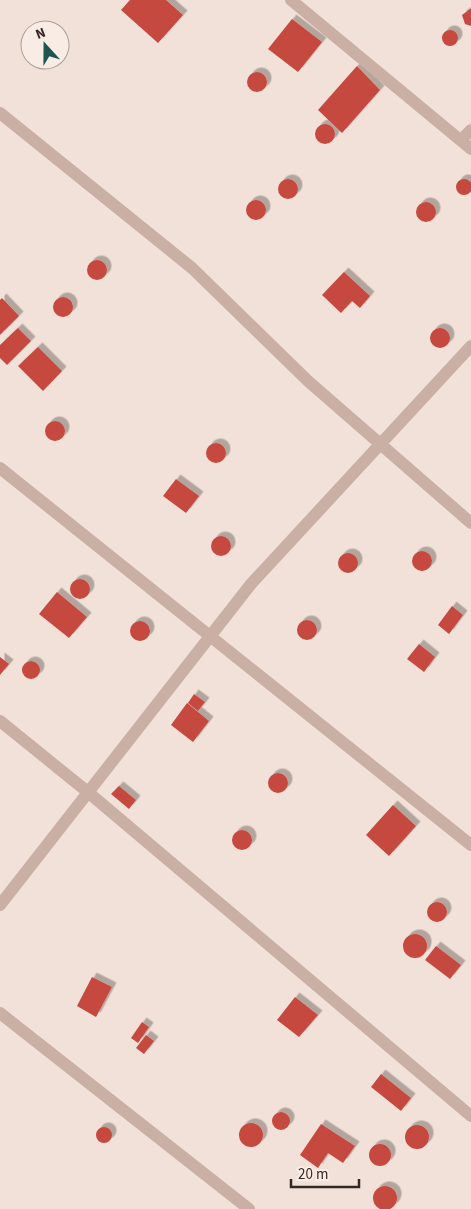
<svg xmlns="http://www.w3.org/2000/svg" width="471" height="1209" viewBox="0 0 471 1209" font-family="'Source Sans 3',sans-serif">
<defs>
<filter id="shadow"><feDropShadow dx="4.5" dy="-4.5" stdDeviation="0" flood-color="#0004"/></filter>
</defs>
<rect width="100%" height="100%" fill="#f1e1d8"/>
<!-- building -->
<path fill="#c64941" filter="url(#shadow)" d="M130,0H166L183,15L158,43L121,10Z
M470,9H471V26L465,24L462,15Z
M292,19L322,42L298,72L268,49Z
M442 38a8 8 0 1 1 16 0a8 8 0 1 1-16 0Z
M357,66L380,90L342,133L318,110Z
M247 82a10 10 0 1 1 20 0a10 10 0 1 1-20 0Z
M315 134a10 10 0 1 1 20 0a10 10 0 1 1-20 0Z
M278 189a10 10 0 1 1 20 0a10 10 0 1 1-20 0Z
M456 187a8 8 0 1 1 16 0a8 8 0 1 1-16 0Z
M246 210a10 10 0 1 1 20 0a10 10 0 1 1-20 0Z
M416 212a10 10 0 1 1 20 0a10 10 0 1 1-20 0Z
M87 270a10 10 0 1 1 20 0a10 10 0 1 1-20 0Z
M344,272L370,296L360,308L352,301L341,313L322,295Z
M53 307a10 10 0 1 1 20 0a10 10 0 1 1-20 0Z
M2,298L19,316L0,335V300Z
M430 338a10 10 0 1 1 20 0a10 10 0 1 1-20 0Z
M18,328L31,341L7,365L0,358V345Z
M38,347L62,371L43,391L18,366Z
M45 431a10 10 0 1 1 20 0a10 10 0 1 1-20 0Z
M206 453a10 10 0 1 1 20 0a10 10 0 1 1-20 0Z
M176,479L199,496L186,513L163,496Z
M211 546a10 10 0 1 1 20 0a10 10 0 1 1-20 0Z
M412 561a10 10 0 1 1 20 0a10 10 0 1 1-20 0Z
M338 563a10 10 0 1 1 20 0a10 10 0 1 1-20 0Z
M70 589a10 10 0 1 1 20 0a10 10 0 1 1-20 0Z
M57,592L87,617L69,638L39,614Z
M452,606L463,615L449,634L438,625Z
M297 630a10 10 0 1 1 20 0a10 10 0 1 1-20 0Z
M130 631a10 10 0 1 1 20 0a10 10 0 1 1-20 0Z
M419,644L435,657L424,672L407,659Z
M0,657L9,664L0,675Z
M22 670a9 9 0 1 1 18 0a9 9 0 1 1-18 0Z
M194,694L205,702L198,711L188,703Z
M187,703L209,721L193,742L171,725Z
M268 783a10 10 0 1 1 20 0a10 10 0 1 1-20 0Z
M119,786L136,800L129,809L111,794Z
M393,805L416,826L389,856L366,835Z
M232 840a10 10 0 1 1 20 0a10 10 0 1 1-20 0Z
M427 912a10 10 0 1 1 20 0a10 10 0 1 1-20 0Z
M403 946a12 12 0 1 1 24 0a12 12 0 1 1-24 0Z
M436,946L461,965L450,979L425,960Z
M92,977L112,987L96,1017L77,1006Z
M295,997L318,1015L299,1037L277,1020Z
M142,1022L149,1027L138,1043L131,1038Z
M146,1035L154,1041L144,1054L136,1048Z
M381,1074L411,1098L401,1111L371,1087Z
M272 1121a9 9 0 1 1 18 0a9 9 0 1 1-18 0Z
M239 1135a12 12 0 1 1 24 0a12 12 0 1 1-24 0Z
M321,1124L355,1146L343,1163L328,1153L318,1168L300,1155Z
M405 1137a12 12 0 1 1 24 0a12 12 0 1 1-24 0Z
M96 1135a8 8 0 1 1 16 0a8 8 0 1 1-16 0Z
M369 1155a11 11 0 1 1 22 0a11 11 0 1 1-22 0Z
M373 1198a12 12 0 1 1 24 0a12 12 0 1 1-24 0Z"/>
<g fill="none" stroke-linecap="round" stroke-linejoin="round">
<!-- minor -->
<path stroke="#c9afa4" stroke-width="12" d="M291,0L471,149
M0,113L192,268L308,381L471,523
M461,140L471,130
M0,468L471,845
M0,721L89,793L471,1116
M0,905L251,584L471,346
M0,1013L249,1209"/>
</g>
<!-- north arrow -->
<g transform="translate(45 45) rotate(339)"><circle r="24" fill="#f9ece4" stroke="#aa9e98"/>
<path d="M0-4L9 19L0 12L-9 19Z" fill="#1c564f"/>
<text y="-8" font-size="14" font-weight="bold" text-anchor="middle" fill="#342826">N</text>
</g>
<!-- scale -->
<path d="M291 1179v8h68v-8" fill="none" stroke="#342826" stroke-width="2.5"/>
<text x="298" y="1179" font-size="15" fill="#342826" stroke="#f9ece4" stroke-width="4" paint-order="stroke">20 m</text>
</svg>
